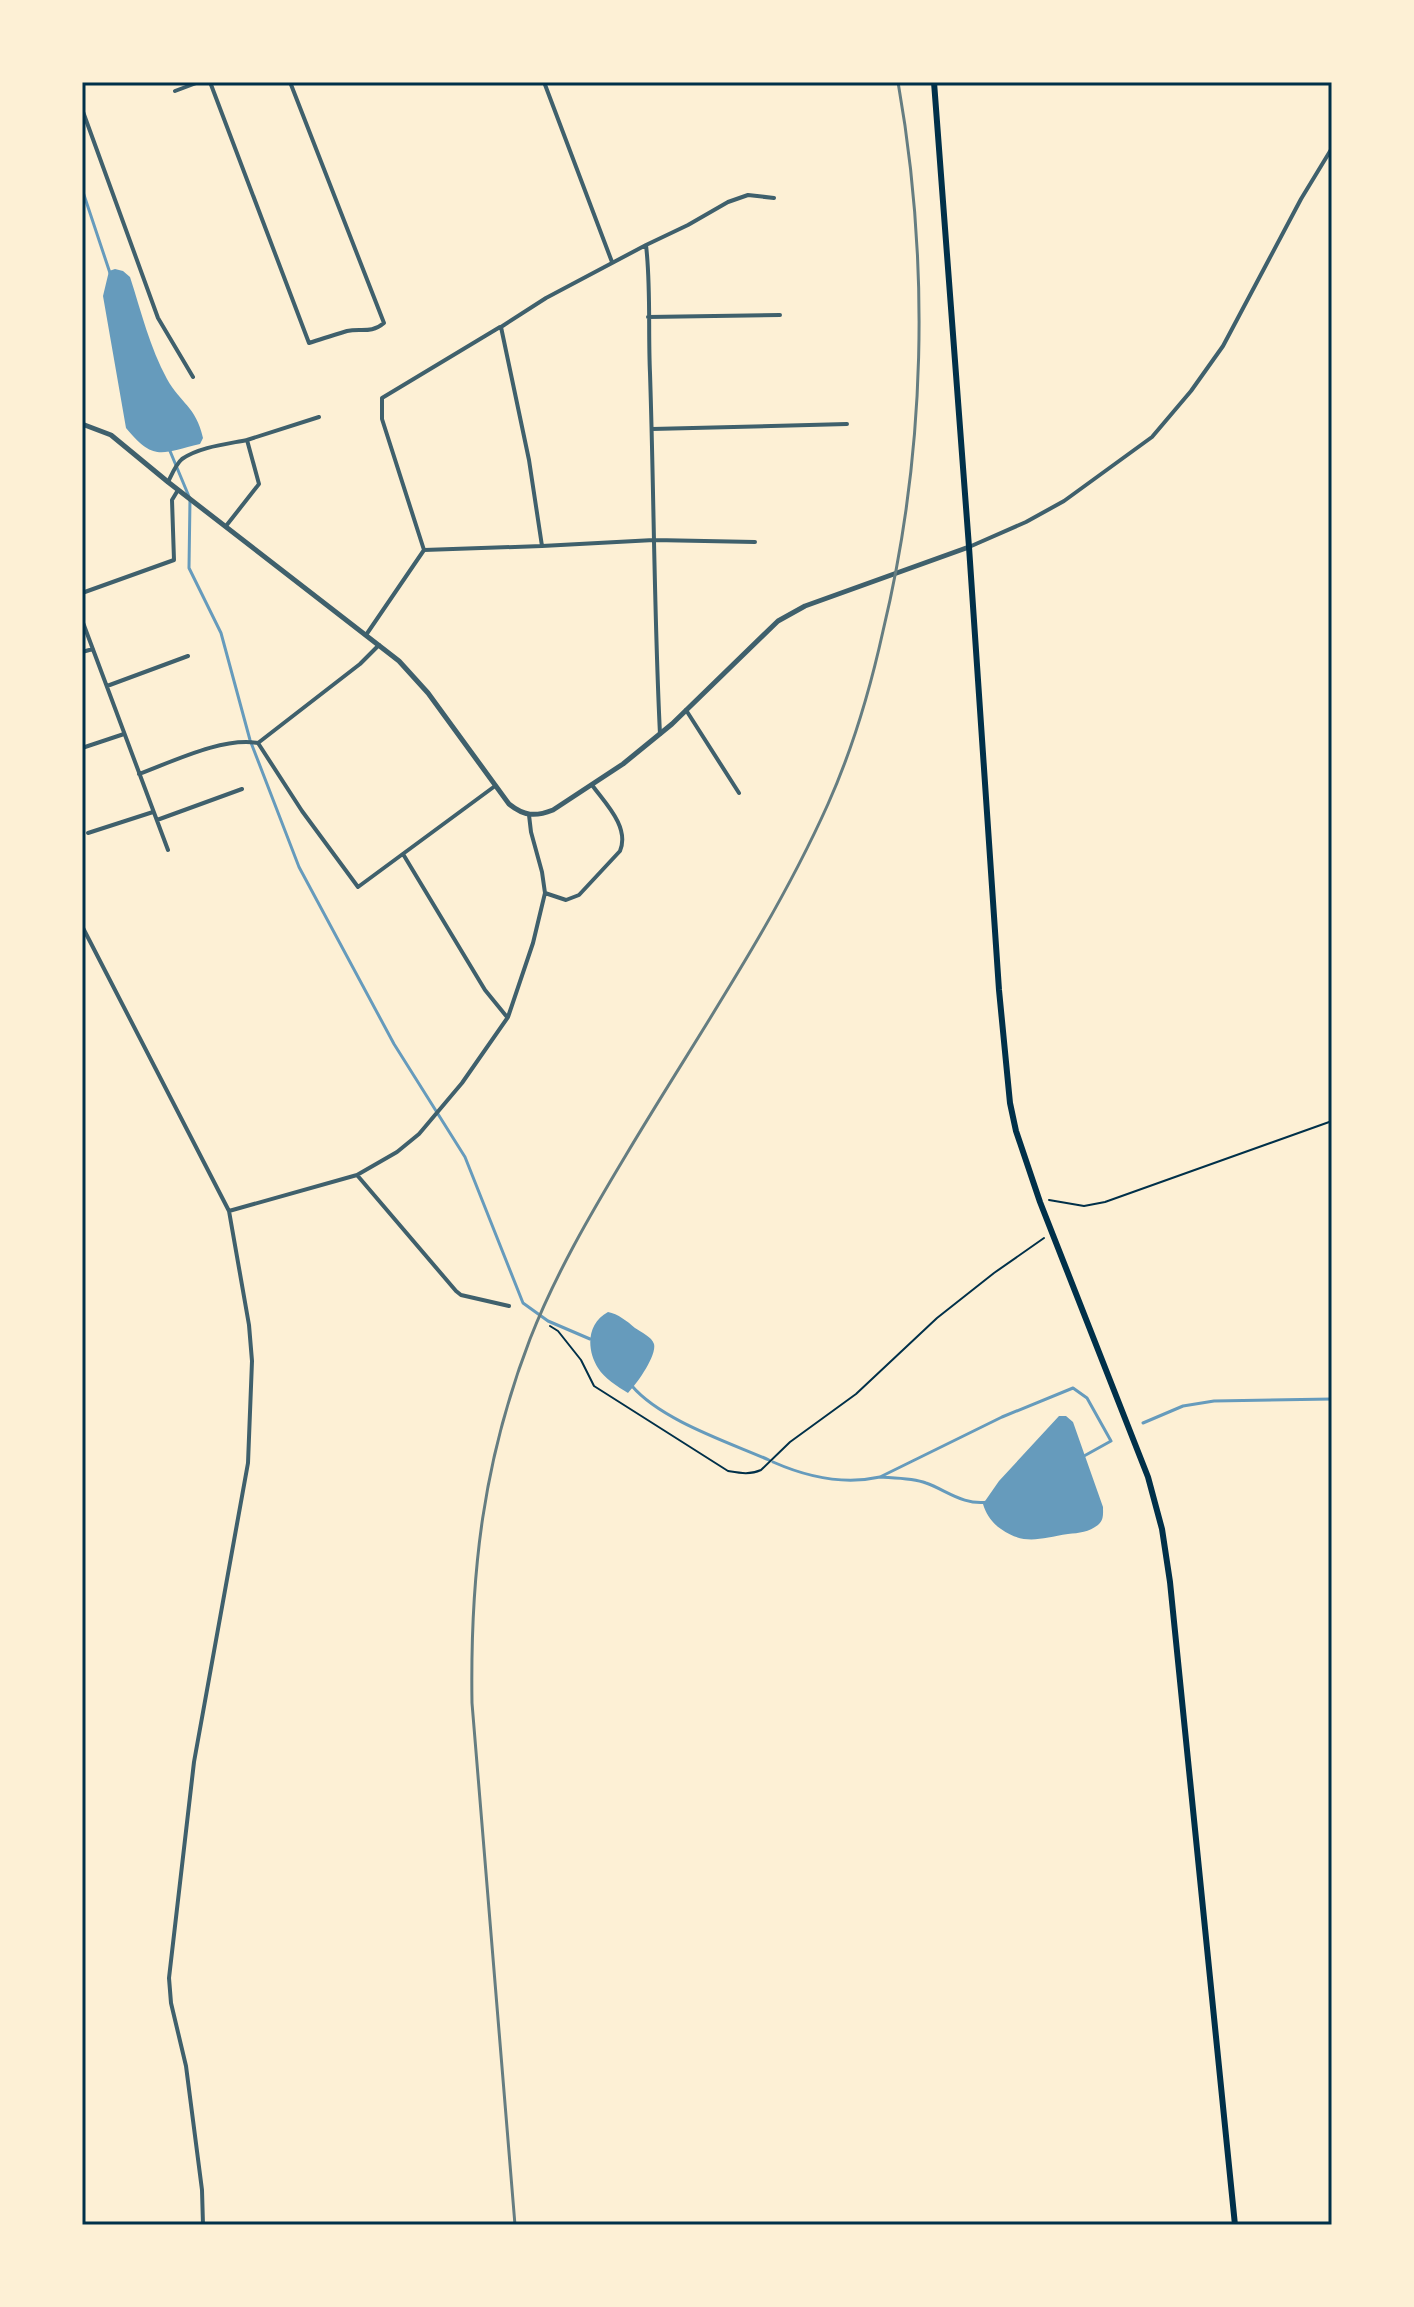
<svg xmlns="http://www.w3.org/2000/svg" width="1414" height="2307" viewBox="0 0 1414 2307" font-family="'IBM Plex Sans',sans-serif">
<rect width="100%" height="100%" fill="#fdf0d5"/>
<!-- water -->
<path fill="#669bbc" d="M115,269L123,271L130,277C141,311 150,348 167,379C180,403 196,406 203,438L200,444C161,453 154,462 126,428L103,296L109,271Z
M608,1312C618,1314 627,1321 635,1328C641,1332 652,1337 654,1344C657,1356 636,1385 628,1393C618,1387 604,1378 598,1368C586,1349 587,1323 608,1312Z
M1059,1416H1066L1073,1422L1103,1507C1103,1514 1104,1520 1098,1525C1089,1532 1079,1533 1068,1534C1041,1538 1025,1546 1001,1529C992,1523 986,1514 983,1504L999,1481Z"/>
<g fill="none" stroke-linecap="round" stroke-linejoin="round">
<!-- stream -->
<path stroke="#669bbc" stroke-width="3" d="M82,189L110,273
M170,451L190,499L189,568L221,633L250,740L299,867L394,1044L465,1157L523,1303L548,1321L590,1339
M632,1386C661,1420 728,1442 769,1460
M1143,1423L1183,1406L1214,1401L1332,1399
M773,1462C807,1477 844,1485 880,1477L1002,1417L1073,1388L1087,1398L1111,1441L1084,1456
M880,1477C895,1478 913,1478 926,1483C946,1490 964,1506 988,1502"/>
<!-- path -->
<path stroke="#003049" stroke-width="2" d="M1049,1200L1084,1206L1105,1202L1332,1121
M550,1326L558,1331L581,1360L594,1386L728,1471C740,1473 750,1475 761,1470L790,1442L856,1394L937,1318L994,1273L1044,1238"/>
<!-- minor -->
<path stroke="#3f606c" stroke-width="4" d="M210,82L309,343C321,339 334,335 347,331C361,328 371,334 384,323L290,82
M544,82L612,262
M175,91L199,82
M82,109L158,318L193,377
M646,245L688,225L728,202L748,195L774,198
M648,317L780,315
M500,327L382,398V419L424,550L542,546
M652,429L847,424
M247,440L319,417
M168,482C172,474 176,464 182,459C199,447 227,444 247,440L259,484L226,526
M969,547L1026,522L1064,501L1152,437L1191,391L1223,346L1301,199L1332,148
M82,593L174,560L172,500L178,490
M82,620L168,850
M366,635L424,550
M379,645L360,664L258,743L302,811L358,887L495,786
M82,652L93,649
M107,686L188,656
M686,710L739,793
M660,734C654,614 654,494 650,373C648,331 651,287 646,245L546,298L501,327L529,460L542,546L654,540L755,542
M82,748L124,734
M139,774C174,761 222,737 258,743
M157,820L242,789
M88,833L153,812
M403,854L485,990L507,1017
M545,893L566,900L579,895L620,851C630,827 605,803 592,785
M82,926L229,1211L249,1325L252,1361L248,1463L194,1762L169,1978L171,2003L186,2066L202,2190L203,2225
M357,1175L397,1152L419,1134L462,1083L508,1017L533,943L545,893L542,872L531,832L529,815
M229,1211L357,1175L456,1291L461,1295L509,1306"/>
<!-- tertiary -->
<path stroke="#3f606c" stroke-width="5" d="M82,424L111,435L168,482L399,661L428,693L509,804C524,816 535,817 553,810L623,764L672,724L778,621L805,606L969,547"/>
<!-- secondary -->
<path stroke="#003049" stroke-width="6" d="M934,82L969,547L999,990L1010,1103L1016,1131L1040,1202L1148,1477L1162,1529L1170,1582L1235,2225"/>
<!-- rail -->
<path stroke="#657d81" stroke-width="3" d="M515,2225L472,1703C470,1574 483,1461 530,1339C555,1275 590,1215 626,1155C695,1039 773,927 828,804C853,748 870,690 883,631C926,452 930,263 898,82"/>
</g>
<!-- border -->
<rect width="1414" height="2307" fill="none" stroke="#fdf0d5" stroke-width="168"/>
<rect x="84" y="84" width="1246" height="2139" fill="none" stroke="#003049" stroke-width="3"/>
</svg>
